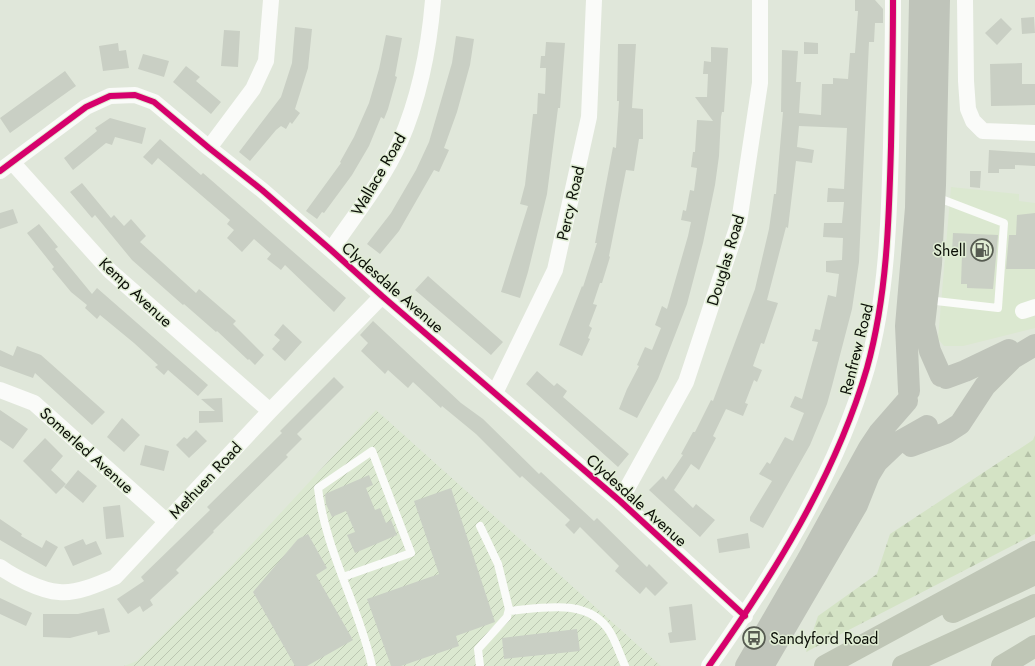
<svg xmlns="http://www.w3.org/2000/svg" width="1035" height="666" viewBox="0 0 1035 666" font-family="Jost,sans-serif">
<defs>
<pattern id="industrial-furrows" width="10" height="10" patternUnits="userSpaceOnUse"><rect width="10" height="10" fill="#dbe8d0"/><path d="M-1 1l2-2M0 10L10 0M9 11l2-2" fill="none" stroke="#bbc6b1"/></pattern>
<pattern id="forest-firs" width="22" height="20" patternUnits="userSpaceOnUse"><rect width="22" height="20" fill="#d4e3c5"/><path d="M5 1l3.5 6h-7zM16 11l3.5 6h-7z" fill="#b5c2a8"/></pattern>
</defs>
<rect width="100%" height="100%" fill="#e0e7da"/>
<!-- built -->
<path fill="#dbe8d0" d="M951,187L1019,194V201L1035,203V328L963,346H944L938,339Z"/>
<!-- industrial -->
<path fill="url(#industrial-furrows)" d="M376,410L661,666H124L137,661L224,574Z"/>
<!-- forest -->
<path fill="url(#forest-firs)" d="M1035,435V534L806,652L818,616L877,574L890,534L1033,440Z"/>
<!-- building -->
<path fill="#c9cfc4" d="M855,0H875L883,9V23H875L874,42H869L859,262L852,309L832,386L827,404L810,445L763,528L750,521V517L772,481L759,474L767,462L770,464L785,437L793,441L804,413L790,407L795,396L802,399L818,342L812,341L815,329L820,330L828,295L836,297L839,274L826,272V261L842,260L843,238L823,237L824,223H842L844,202H827L828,188L844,189L847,128L799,126L797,147L814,150L812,163L796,161L788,228L786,227L767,300L778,303L764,344L761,343L753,366L762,370L757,382L754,380L745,403L748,404L743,416L726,409L713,436L716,438L699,470L691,464L674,490L693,508L696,504L715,520L700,537L649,490L663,476L666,480L683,455L681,454L693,432H695L711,400L713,401L755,289L769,229L774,194H776L783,112H781L782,50L798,51L796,82H801L799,113L821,115L822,84H833V78L848,79L850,53H855L858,11H855Z
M1034,17L1035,33L1022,34L1021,18Z
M1001,18L1012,29L997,45L985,33Z
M295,27L312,29L308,68L295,109L300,113L292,124L290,122L286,129L281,126L276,130L250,161L239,152L281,97L292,63Z
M224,30L240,31L238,67L221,66Z
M386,35L402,38L395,76L397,77L388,109L384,119L381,117L369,146L352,175L324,213L322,212L317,219L306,211L341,163L340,162L354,137L369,103L379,69Z
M456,36L474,39L470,65L457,112L444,148L449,150L439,172L434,170L399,231L380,254L367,244L391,213L416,170L429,142L452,63Z
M546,42L565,43L560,108H558L547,194L528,272L520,298L501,292L528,206L520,204L525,185L533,114H537L538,93L545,94L546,68H540L541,56H545Z
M804,42L818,43V54H804Z
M118,43L119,51L126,50L129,68L103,71L99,46Z
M618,44H636L632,108L643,109V139H639L634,171L626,170L609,256L610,257L602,283H600L593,304L597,305L589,326L592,328L588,338L590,339L582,356L559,345L582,286L583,287L597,243H595L613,147L616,148L619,101H617Z
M711,47L728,48L724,112H722L721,117L719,156L715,185L703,243L687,304L658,379L637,418L619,409L627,389L639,366L637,365L645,347L652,350L661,328L655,325L662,306L667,309L688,236L691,222L681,220L683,210L686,211L690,190L694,191L697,168L691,167L693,152H695L697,120L713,121L695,97H707L708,74H703L704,61L711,62Z
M143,54L169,61L164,77L138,69Z
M1022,63V84H1035V105L991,106L990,64Z
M186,66L200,77L196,81L221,102L211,114L173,82Z
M65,71L76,86L10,133L0,118Z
M110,118L146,128L142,144L115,137L112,145L106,143L73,170L64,158L97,131L95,128Z
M160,139L201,175L203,173L346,298L334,312L285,265L281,270L267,259L271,254L254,239L242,252L227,238L234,230L227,224L230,220L158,158L152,165L143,157Z
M989,150L1035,153V166L1015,165V169H999V173H988Z
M970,171H981L980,188L970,187Z
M82,183L111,218L114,215L124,226L131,219L146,236L140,242L196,293L199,289L236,321L233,324L264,355L255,365L249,359L248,360L217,331L216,332L184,304L183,305L132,260L95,215L92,218L70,192Z
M13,209L18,223L0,229V213Z
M1035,213V269H1006L1009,235H1016L1017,215Z
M39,224L58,247L55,249L92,294L97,288L208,385L198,396L168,370L164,375L155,367L158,365L134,343L100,315L97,319L85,308L87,305L71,292L52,269L54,267L27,233Z
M953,233L998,235L993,289L967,288V284H961L962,254L952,253Z
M428,276L503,342L491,355L415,290Z
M373,321L461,403L483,419L539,474L541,472L594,521L597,518L647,567L649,564L668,583L655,596L646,587L640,594L615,571L619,566L580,527L574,534L565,525L570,520L522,476L520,478L476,434L442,406L441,408L413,382L408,388L388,370L385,374L361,351L368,343L360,335Z
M283,324L302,342L285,361L272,349L280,340L274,335Z
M17,346L41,355L105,412L92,425L35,373L33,378L0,366V350L13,356Z
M537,371L554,386L557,383L567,391L563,397L629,454L618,467L526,384Z
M334,377L344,387L297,434L302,439L286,455L288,457L213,531L214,532L176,570L179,573L150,600L153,605L143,612L140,606L128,614L117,599L144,581L141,577L210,510L207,507L282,433L280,431Z
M222,398L223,422L199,423V411H215L201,399Z
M0,410L28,429L13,449L0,440Z
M122,418L140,435L124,452L107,437Z
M196,430L207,441L189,458L176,445L184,437L187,439Z
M45,438L63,456L51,470L66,484L56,494L23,461Z
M145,445L169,451L164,471L140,465Z
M78,470L97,486L83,503L64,487Z
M369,475L373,485L366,488L375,510L380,508L386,523L391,520L397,535L355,553L347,535L355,532L346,511L332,517L326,504L325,494Z
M451,488L495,622L456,636L459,646L401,666H391L367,599L439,574L414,501Z
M120,505L124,537L106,539L103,507Z
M0,519L22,534L21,536L42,548L46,540L58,547L46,567L0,540Z
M748,533L750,548L719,553L717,539Z
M308,534L327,568L316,575L353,640L307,666H295L253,592L298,539Z
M83,539L86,545L96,541L102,554L73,566L64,547Z
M0,598L32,613L26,626L0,614Z
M692,604L696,640L670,643L668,633L672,632L669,607Z
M104,608L110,632L98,635L97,631L70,638L43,637V614H78Z
M577,629L580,651L504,659L502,638Z"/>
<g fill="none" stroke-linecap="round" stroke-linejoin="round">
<!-- service -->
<path stroke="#fafbf9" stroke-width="8" d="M927,300L998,308L1004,223L936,197
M343,577L411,553L372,451L318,488C325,550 359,606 372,666
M509,611C542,608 589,597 610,632C616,642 620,655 625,666
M480,666L478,649L507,617L509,609L498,564L480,526"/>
<!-- minor -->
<path stroke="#fafbf9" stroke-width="16" d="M965,0L966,81L968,109L973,121L983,131L1035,133
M209,148L253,89L266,61L271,0
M12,162L110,271L270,411
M0,171L86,107L110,96L135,95L154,102L209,148L262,190L331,250L382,296L620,501L745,616
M331,250C355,215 383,180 400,142C420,96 429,49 433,0
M1023,311L1035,307
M0,390L34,403L167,522
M495,393L555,270L589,117L594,0
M620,501L686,382L739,222L760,83V0
M0,567C14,577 41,591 59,592C76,594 99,584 115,577L270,411L382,296
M709,666C773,576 836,475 867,368C887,296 889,221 891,146C892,97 893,49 893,0"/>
<!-- primary -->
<path stroke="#bfc4ba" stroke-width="22" d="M939,0L935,185L931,264L924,325L930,351L941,376
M998,367L1035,345
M946,378L965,371L1009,350
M909,391L906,326L916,208L920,0
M911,446L946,433L960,424L985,386L1011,360
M746,666L808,559L869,448L879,433L907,401
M763,666L857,505L869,475L877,462L897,443L927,426"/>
<!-- motorway -->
<path stroke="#bfc6b6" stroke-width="22" d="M953,612L1035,574
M825,666L1035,552
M903,666L1035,605
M1002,666L1035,646"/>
<!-- cycleway casing -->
<g stroke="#e0edd4" stroke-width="8">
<path id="cycleway" d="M0,171L86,107L110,96L135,95L154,102L209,148L262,190L331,250L382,296L620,501L745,616
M709,666C773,576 836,475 867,368C887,296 889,221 891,146C892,97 893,49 893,0"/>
</g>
<!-- cycleway -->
<use href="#cycleway" stroke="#d6006c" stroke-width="6"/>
</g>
<!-- icons -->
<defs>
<g id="fuel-ring" transform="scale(1.15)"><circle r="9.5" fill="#e0edd4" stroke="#565b51" stroke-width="1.5"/><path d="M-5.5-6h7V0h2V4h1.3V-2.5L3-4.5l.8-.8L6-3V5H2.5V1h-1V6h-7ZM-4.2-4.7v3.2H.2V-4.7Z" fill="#565b51"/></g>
<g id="bus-ring" transform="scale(1.15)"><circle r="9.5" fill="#e0edd4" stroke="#565b51" stroke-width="1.5"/><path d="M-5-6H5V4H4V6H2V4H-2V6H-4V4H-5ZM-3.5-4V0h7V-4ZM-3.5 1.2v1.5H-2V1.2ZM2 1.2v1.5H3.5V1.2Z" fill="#565b51"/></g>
</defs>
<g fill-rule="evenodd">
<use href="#fuel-ring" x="982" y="250"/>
<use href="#bus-ring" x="754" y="638"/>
</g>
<g text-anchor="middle" stroke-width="3" stroke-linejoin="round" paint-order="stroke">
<!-- street labels -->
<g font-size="16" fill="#0b0f07" stroke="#e0edd4">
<text transform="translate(378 174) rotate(-60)" y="6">Wallace Road</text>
<text transform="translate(570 203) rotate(-77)" y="6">Percy Road</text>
<text transform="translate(725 260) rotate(-73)" y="6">Douglas Road</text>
<text transform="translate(393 287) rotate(41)" y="6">Clydesdale Avenue</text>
<text transform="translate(136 292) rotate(43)" y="6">Kemp Avenue</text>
<text transform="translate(856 349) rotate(-76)" y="6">Renfrew Road</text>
<text transform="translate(87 450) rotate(42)" y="6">Somerled Avenue</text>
<text transform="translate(205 480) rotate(-47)" y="6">Methuen Road</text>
<text transform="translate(637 500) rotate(42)" y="6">Clydesdale Avenue</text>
</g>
<!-- poi labels -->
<g font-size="16" fill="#0b0f07" stroke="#e0edd4" text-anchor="end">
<text x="966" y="256">Shell</text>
<text x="770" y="644" text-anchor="start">Sandyford Road</text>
</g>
</g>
</svg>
